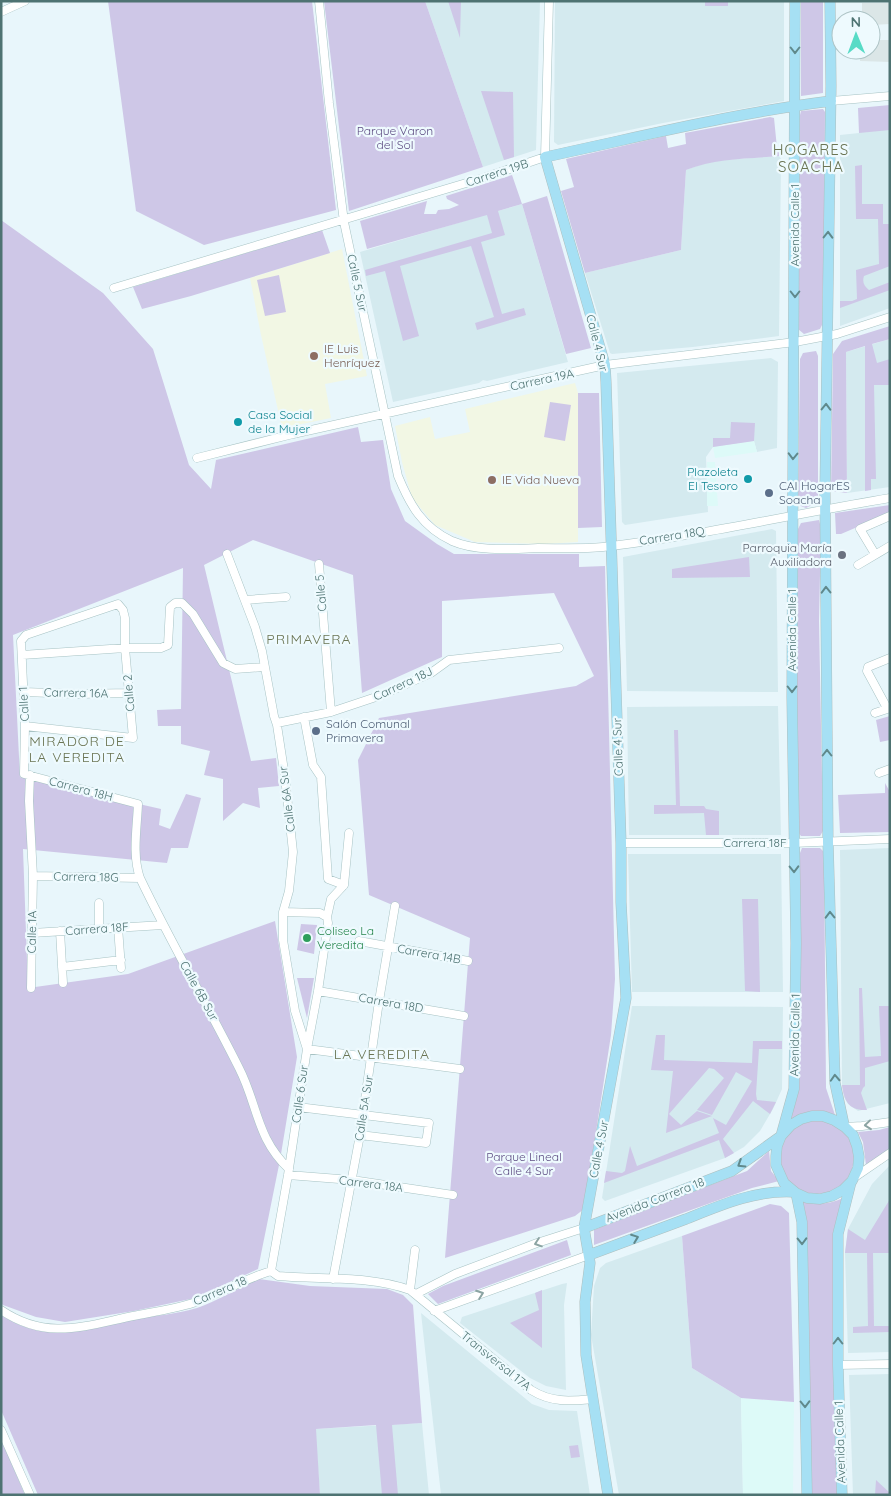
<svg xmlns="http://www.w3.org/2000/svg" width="891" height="1496" viewBox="0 0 891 1496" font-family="Quicksand,sans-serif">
<rect width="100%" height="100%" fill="#e8f6fb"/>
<!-- residential -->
<path fill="#d4eaef" d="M425,1H540L536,150L483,167Z
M555,1H784V101L663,123L558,145L554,142Z
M890,124V308L840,326V135L859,133V128Z
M779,156L781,159L779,336L693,347L612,354L610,353L585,273L681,250L686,170L702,164L722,160Z
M522,204L568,362L487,381L483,380L479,383L393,402L360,252Z
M890,339V487L847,493L846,352Z
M771,358L778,362L777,448L757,452L754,441L713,447L706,457L708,512L625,525L622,522L617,373Z
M772,529L776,531L778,692L627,691L623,557Z
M778,706L781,835H629L627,707Z
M890,848V1103L858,1111L848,1104L844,1097L842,1085L840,850Z
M628,854H781L783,992H632Z
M632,1006L783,1007L782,1089L773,1109L760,1131L744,1147L725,1158L605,1201L602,1198Z
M890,1165V1352L848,1353L845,1253L848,1229L872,1184Z
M682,1236L692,1368L741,1398L743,1495H619L591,1335L594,1286L600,1268L606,1263Z
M567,1283L564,1305L566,1390L546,1386L530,1378L460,1323L462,1317L562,1284Z
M421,1313L532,1404L549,1410L577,1411L590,1495H441Z
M890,1374V1495H853L849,1375Z
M422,1423L429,1495H320L315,1429Z"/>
<!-- commercial -->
<path fill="#ddfaf8" d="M754,441L757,452L715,458L713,447Z
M707,462H715L718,506H707Z
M741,1398L794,1402L793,1495H743Z"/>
<!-- industrial -->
<path fill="#dbe6e7" d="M862,3H890V24L871,25V20H862Z
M871,40H890V62L860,61L861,50H871Z"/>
<!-- education -->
<path fill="#f2f7e4" d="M342,249L367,376L325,384L331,418L282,428L261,335L250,278Z
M575,383L578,393V542L544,544L475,542L435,525L412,498L402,462L395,426L430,417L435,439L470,432L465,409Z"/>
<!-- green -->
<path fill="#cec7e7" d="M108,1H312L336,210L204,245L136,211Z
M324,1H425L483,167L349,211Z
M448,1H461L460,38Z
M705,1H728V6H705Z
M801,1H823V93L801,96Z
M481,91L513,92L514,157L504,160Z
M890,105V130L859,133L858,108Z
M823,109L825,112L824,231L822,325L820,329L804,334L798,329L800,115L801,111Z
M770,117L774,118L777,148L781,149L779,156C748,159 716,158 686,170L681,250L585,273L561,191L574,187L566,159L666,136L668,148L686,144L685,133Z
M862,165V204H883V224H890V266L864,276C862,282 864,286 869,290L890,282V290L840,308V301H852L857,299L856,270L879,264L878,219H856L855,166Z
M512,175L522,204L547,196L591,348L566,354L522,204L498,211L505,235L481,242L502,314L524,308L526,315L477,330L475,323L494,317L471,246L400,266L419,336L403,341L385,271L366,276L365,270L492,233L487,215L367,249L360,221L427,201L424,214H436L438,210L449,209L459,205L447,199L446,196Z
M1,220L103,293L153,349L189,465L211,489L216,460L358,427L361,442L383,440L391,489L405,521L437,544L454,554H579V567L605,566L615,979L611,1035L584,1209L575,1216L445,1258L470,938L369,895L358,760L379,718L576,686L594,676L554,593L442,601V657L362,693L353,575L253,540L204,565L251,761L276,758L279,786L258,788L260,808L243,803L223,821V779L204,775L210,751L181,744V726H158L157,710L181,709L183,568L13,635L20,777L161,809L159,825L170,829L186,794L201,798L188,848H171L167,863L23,849L28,988L128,974L275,921L297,1057L280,1160L258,1269L195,1298L134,1311L65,1322L36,1317L3,1305L1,1303Z
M322,230L330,253L191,296L142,309L133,287Z
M279,275L286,312L265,316L257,280Z
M890,326V339L872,344L877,363L890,359V385H874L876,479H871V490L865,491V346L846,352L847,493L831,491L833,354L842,341Z
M816,351L818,356V502L806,508L798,505L800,359L803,353Z
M578,393H599L602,527L578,528Z
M550,402L571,405L565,441L544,437Z
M731,422L755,423L754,441L713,447V438H730Z
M890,505V513L841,534H836L835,513Z
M819,520L821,528L819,621L823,831L820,836H801L797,831L795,625L798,529L801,523Z
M749,557L750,577L672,578V569Z
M890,716V740L880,742L876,720Z
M674,730H678L680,806H704L706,809L719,811V835H706L704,813L654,814V805H676Z
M885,783L890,792V832L840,833L838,795L885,793Z
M802,848H820L824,852L826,1088L835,1115L821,1112L790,1120L799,1089L800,996V853Z
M742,899H758L760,992L745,991Z
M301,924L317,925L314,954L297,950Z
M297,978H314L307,1018Z
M859,988H862L865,1057L881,1056L879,1006H890V1061L865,1068V1086L863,1088L861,1093L867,1110C849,1111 844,1101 842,1085H860Z
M656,1035H665L664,1060L752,1063L753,1041H782V1049H759L756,1094L757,1100L776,1102L770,1114L753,1101L723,1139L734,1153L725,1158L719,1140L604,1183L606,1171L622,1173L625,1171L630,1146L637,1166L719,1133L713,1118L726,1125L752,1081L736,1072L712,1115L697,1110L724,1078L714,1069L709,1068L669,1114L681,1125L697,1111L712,1116L666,1133L673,1071L651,1070Z
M780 1157a37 37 0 1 1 74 0a37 37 0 1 1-74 0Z
M890,1127V1149L866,1165L863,1142L858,1132L879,1130Z
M769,1151L771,1171L779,1181L752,1188L594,1245V1230L747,1171Z
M843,1198L837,1495H811L799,1200C815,1205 828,1205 843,1198Z
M890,1199V1253H873L874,1326H890V1332L853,1333V1327L868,1326L867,1253H845L848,1229L865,1240Z
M770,1204L781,1206L789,1213L794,1402L741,1398L692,1368L682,1236Z
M567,1240L571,1255L438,1304L428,1294L443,1286Z
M259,1279L310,1286L387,1289L403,1295L413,1305L422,1423L392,1425L398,1495H382L376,1425L316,1429L320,1495H38L1,1410V1315C49,1346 83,1328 133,1319C153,1316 178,1314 197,1308C218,1301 238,1288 259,1279Z
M542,1290V1348L510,1323L539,1310L535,1293Z
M1,1439L25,1495H1Z
M578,1445L580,1457L571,1458L569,1446Z
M876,1480L890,1493V1495H875Z"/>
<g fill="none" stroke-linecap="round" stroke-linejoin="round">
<!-- minor casing -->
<g stroke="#a7c3c4" stroke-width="9">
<path id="minor" d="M319,1L329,103L344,222L398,476C410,505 422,527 452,541C478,552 511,549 538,548C560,548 582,549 603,547C699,536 794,514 890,498
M1,12L25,1
M831,101L890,96
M114,288L483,178L545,157L549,1
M197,458L293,434L605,365L795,342L837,334L890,317
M227,554L255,627L262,651L274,716L277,725L285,777L293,852L289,891L283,912V940L295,1011L307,1049
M875,554L860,529L890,516
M319,564L331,712
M858,565L890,546
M245,600L286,597
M22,655L125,648H161L168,645L170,607L175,603H182L193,614L223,663L235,669L265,667
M24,692L77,694L129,693
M887,708L867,671L868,667L890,658
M875,713L890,708
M304,717L313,765L321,777L328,879L344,885
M277,723L331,712L382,695L431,673L449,660L559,648
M25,726L133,738L125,648V618L123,610L118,604L26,635L21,641L25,726L24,774L138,804C137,828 132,855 140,878C171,943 207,1004 239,1068C258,1105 256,1138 289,1169
M879,773L890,769
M30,775L29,801L33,876L31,988
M621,843H793L890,839
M33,876L140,878
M99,903V928
M283,912L320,913L327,917
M118,927L121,968
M60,931L63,983
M32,933L163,925
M359,941L468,961
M62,967L121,960
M318,991L464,1016
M307,1049L460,1069
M298,1107L429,1123L426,1143L360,1135
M845,1127L862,1126L890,1122
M288,1175L352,1180L453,1195
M855,1177L890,1153
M271,1271L288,1175L307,1049L318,991L328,923L327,917L331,899L344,885L349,833
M271,1271L278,1276C321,1280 369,1275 410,1290L531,1390C552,1403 570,1401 593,1399
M333,1279L360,1135L379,1001L395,906
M410,1290L415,1250
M416,1294L455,1274L537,1243L584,1228
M1,1310C47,1341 84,1326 133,1316C153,1312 174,1309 193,1303C220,1294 244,1279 271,1271
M434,1311L589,1255
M838,1365L890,1364
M1,1430L30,1495"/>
</g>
<!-- major casing -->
<g stroke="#aebfbe" stroke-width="11">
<path id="major" d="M830,1L831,86L825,493L828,842L835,1083L844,1125
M796,1193L802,1222L807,1495
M584,1228L732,1171L781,1136L791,1125L801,1119L812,1116H823L834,1120L845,1127L853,1135L857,1146L859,1157L858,1168L852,1181L843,1190L832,1196L820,1199L807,1198L796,1193L784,1183L776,1165V1156L777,1146L781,1136L794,1089L796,943L792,697L795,1
M589,1255C622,1243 654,1231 686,1219C721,1205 755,1190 793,1192
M608,1495L586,1355L585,1302L590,1263L584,1228L626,998L621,902V843L606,382L605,365L545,157C640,137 734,113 831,101
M842,1495L838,1365V1234L851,1182"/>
</g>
<!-- minor -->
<use href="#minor" stroke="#fff" stroke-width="8"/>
<!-- major -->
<use href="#major" stroke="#a6e0f4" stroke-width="10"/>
</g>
<!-- one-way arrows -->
<defs><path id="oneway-chevron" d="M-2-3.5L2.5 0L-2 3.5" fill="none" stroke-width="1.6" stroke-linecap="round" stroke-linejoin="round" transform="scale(1.25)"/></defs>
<g stroke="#60898c">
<use href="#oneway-chevron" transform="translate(795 50) rotate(90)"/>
<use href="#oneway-chevron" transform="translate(828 235) rotate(-89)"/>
<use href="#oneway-chevron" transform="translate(795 294) rotate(90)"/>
<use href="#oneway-chevron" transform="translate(826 407) rotate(-89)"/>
<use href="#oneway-chevron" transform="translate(793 456) rotate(91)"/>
<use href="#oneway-chevron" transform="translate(826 590) rotate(-91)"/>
<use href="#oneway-chevron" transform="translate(792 689) rotate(90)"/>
<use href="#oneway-chevron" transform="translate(827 753) rotate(-90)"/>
<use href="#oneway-chevron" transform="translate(794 869) rotate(89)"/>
<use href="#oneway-chevron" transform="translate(830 915) rotate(-91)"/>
<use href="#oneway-chevron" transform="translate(835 1078) rotate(-93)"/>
<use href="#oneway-chevron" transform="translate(741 1164) rotate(148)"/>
<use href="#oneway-chevron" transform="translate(635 1238) rotate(-21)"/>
<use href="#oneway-chevron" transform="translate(802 1241) rotate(89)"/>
<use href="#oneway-chevron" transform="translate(838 1341) rotate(-90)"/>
<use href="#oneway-chevron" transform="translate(805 1404) rotate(89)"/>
</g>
<g stroke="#8ca4a3">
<use href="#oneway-chevron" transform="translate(868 1125) rotate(174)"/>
<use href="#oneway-chevron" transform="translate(538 1243) rotate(161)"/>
<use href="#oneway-chevron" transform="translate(480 1294) rotate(-20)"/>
</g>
<!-- markers -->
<g fill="#8d6e63" stroke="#eefafe" stroke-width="2">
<circle cx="314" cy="356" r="5"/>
<circle cx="492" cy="480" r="5"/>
</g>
<g fill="#0f9aa8" stroke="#eefafe" stroke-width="2">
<circle cx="238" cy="422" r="5"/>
<circle cx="748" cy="479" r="5"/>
</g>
<g fill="#5c6f8a" stroke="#eefafe" stroke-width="2">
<circle cx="769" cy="493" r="5"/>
<circle cx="316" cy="731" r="5"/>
</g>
<circle fill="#6b7280" stroke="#eefafe" stroke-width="2" cx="842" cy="555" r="5"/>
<circle fill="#2e9e5b" stroke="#eefafe" stroke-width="2" cx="307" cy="938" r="5"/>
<g text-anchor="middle" stroke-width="4.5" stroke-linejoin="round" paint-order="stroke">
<!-- park labels -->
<g font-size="12" fill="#5e4d83" stroke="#eefafe">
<text x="395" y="135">Parque Varon<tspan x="395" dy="14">del Sol</tspan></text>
<text x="524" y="1161">Parque Lineal<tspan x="524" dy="14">Calle 4 Sur</tspan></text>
</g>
<!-- street labels -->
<g font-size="12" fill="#4e7372" stroke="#eefafe">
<text transform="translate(497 173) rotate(-18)" y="4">Carrera 19B</text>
<text transform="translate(795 225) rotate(-90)" y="4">Avenida Calle 1</text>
<text transform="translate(357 283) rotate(78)" y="4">Calle 5 Sur</text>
<text transform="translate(597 343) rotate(76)" y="4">Calle 4 Sur</text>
<text transform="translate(542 380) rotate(-12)" y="4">Carrera 19A</text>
<text transform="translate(672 536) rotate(-9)" y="4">Carrera 18Q</text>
<text transform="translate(321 593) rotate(-95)" y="4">Calle 5</text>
<text transform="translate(792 630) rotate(-90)" y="4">Avenida Calle 1</text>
<text transform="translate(403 684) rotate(-25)" y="4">Carrera 18J</text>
<text transform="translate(76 693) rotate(1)" y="4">Carrera 16A</text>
<text transform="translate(129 693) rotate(-95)" y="4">Calle 2</text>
<text transform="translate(24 704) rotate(-93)" y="4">Calle 1</text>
<text transform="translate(618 747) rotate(-92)" y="4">Calle 4 Sur</text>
<text transform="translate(81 789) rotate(15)" y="4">Carrera 18H</text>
<text transform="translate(287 799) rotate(-97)" y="4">Calle 6A Sur</text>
<text x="755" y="847">Carrera 18F</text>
<text transform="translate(86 877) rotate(1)" y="4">Carrera 18G</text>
<text transform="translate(97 929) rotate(-4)" y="4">Carrera 18F</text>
<text transform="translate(32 932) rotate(-89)" y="4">Calle 1A</text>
<text transform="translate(429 954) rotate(10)" y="4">Carrera 14B</text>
<text transform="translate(199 991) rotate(61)" y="4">Calle 6B Sur</text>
<text transform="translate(391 1003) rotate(10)" y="4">Carrera 18D</text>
<text transform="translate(795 1035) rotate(-89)" y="4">Avenida Calle 1</text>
<text transform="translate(300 1094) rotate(-82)" y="4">Calle 6 Sur</text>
<text transform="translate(364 1108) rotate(-81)" y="4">Calle 5A Sur</text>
<text transform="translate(599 1149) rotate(-79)" y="4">Calle 4 Sur</text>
<text transform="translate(371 1184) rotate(7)" y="4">Carrera 18A</text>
<text transform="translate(655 1200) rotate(-21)" y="4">Avenida Carrera 18</text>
<text transform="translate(220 1291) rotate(-23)" y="4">Carrera 18</text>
<text transform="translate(496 1361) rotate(39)" y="4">Transversal 17A</text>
<text transform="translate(840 1442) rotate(-92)" y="4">Avenida Calle 1</text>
</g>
<!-- education labels -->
<g font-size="12" fill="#785e54" stroke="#eefafe" text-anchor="start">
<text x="324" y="353">IE Luis<tspan x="324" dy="14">Henríquez</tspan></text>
<text x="502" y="484">IE Vida Nueva</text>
</g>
<!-- culture labels -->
<g font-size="12" fill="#0d838f" stroke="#eefafe" text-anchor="start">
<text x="248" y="419">Casa Social<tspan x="248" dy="14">de la Mujer</tspan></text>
<text x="738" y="476" text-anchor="end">Plazoleta<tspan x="738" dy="14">El Tesoro</tspan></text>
</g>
<!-- service labels -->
<g font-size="12" fill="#4e5e75" stroke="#eefafe" text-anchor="start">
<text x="779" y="490">CAI HogarES<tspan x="779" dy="14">Soacha</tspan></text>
<text x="326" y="728">Salón Comunal<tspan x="326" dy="14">Primavera</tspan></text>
</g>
<!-- worship labels -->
<g font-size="12" fill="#5b616d" stroke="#eefafe" text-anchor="end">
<text x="832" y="552">Parroquia María<tspan x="832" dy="14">Auxiliadora</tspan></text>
</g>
<!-- leisure labels -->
<g font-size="12" fill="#27864d" stroke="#eefafe" text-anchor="start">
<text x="317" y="935">Coliseo La<tspan x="317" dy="14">Veredita</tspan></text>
</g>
<!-- neighbourhood labels -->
<g font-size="14" letter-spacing="1" fill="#6b7554" stroke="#eefafe">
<text x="309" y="644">PRIMAVERA</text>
<text x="77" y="746">MIRADOR DE<tspan x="77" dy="16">LA VEREDITA</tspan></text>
<text x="382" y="1059">LA VEREDITA</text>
</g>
<!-- quarter labels -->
<g font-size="15" letter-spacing="1" fill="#6b7554" stroke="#eefafe">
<text x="811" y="155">HOGARES<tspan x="811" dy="17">SOACHA</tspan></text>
</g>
</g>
<!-- border -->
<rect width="891" height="1496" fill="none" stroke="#4e7372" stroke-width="5"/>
<!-- north arrow -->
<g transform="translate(856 35) rotate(359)"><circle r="24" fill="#eefafe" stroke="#aec4c6"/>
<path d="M0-4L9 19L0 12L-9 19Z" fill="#57dbc6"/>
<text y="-8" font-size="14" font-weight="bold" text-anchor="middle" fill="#4e7372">N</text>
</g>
</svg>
